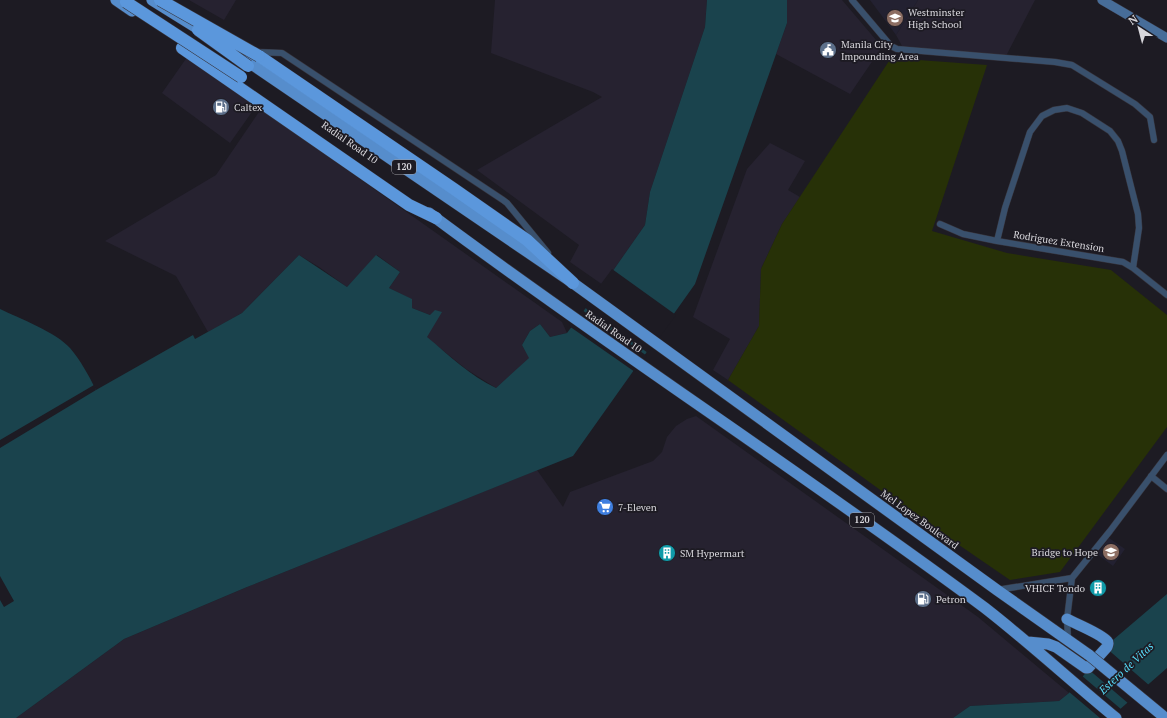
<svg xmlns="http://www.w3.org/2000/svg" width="1167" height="718" viewBox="0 0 1167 718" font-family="'PT Serif',serif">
<rect width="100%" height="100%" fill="#1d1b23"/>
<!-- built -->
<path fill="#262230" d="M189,0H236L224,20Z
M495,0H707L705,27L650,192L645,225L603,285L570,262L579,245L477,170L602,97L593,92L491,53Z
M787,0H842L882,47L850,94L776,54L787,23Z
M918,0H1035L1006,56L902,46L896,35Z
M190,53L259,102L230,143L162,93Z
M261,109L562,322L567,333L550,337L540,324L530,331L522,345L530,358L496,388L466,369L426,337L430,315L412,308L411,299L389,288L400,272L377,255L347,287L319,267L299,255L242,313L208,332L176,276L105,241L216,175Z
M770,143L805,161L788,190L800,197L782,224L761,269L759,326L728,380L713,370L730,339L693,317L747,169Z
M696,416L978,617L1069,693L1059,701L970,706L953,718H16L124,639L247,587L537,470L563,507L570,492L653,461L662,452L667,437L676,426L687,419Z"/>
<!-- education -->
<path fill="#232131" d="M870,0H918L896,35Z
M1109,538L1125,549L1113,566L1097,554Z"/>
<!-- green -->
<path fill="#273107" d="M891,58L987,65L932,231L1007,253L1111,270L1167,315V427L1060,572L1010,580L908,510L728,380L759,326L761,269L782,224Z"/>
<!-- water -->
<path fill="#1a434d" d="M707,0H787V23L695,284L573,456L247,587L124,639L16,718H0V309C19,318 57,333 70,348C81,361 89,376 96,390L193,335L195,339L242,313L299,255L347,287L376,255L400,272L389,288L412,299V308L430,315L435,310L442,312L427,337C449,355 470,376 496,388L529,358L522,345L530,331L540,324L550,337L567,333L603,285L645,225L650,192L705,27Z
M1167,594V668L1110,718H953L970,706L1059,701L1069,693L1113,640Z"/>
<!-- pier -->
<path fill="#1d1b23" d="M612,269L676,315L648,353L584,307Z
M582,310L647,356L635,372L569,326Z
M94,385L96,390L0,448V440Z
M0,576L14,601L4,607L0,600Z
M1105,647L1150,686L1129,704L1087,668Z
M1081,675L1122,710L1113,718H1100L1068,691Z"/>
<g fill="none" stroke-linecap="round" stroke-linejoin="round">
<!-- minor casing -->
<g stroke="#37353d" stroke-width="7">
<path id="minor" d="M852,0L891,46L897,49L1055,62L1072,65L1135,104L1150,117L1154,140
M256,52L282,53L503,200L507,203L548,253
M940,224L963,234L997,241L1123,262L1133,268L1167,295
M997,241L1005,208L1030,132L1042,116L1054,110L1067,108L1082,113L1110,131L1118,141L1122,151L1138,214L1139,228L1133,268
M1151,476L1167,489
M997,590L1072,578
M1068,639L1067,619L1072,578L1110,531L1167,455"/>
</g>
<!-- secondary casing -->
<g stroke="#37353d" stroke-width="10">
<path id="secondary" d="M1102,0L1167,38"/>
</g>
<!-- trunk casing -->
<g stroke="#37353d" stroke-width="12">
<path id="trunk" d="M116,0L132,11
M152,0L205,33
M241,57L573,283L997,590L1089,655
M429,213C611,349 802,472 985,608C1030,643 1072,682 1116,718
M1028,642L1048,644L1056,647L1086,668H1088L1107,647C1108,644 1109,643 1107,641C1100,633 1076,624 1067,619"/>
</g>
<!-- motorway casing -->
<g stroke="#37353d" stroke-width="13">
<path id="motorway" d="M182,48L409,205L436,218
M259,56L454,189L527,240L573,283"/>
</g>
<!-- minor -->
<use href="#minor" stroke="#39506c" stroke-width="6"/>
<!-- secondary -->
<use href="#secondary" stroke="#476d99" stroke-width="9"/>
<!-- trunk -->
<use href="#trunk" stroke="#568dcc" stroke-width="11"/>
<!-- motorway -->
<use href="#motorway" stroke="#5b97dc" stroke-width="12"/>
<!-- trunk-bridge casing -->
<g stroke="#37353d" stroke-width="12" stroke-linecap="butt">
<path id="trunk-bridge" d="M1089,655L1163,716"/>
</g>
<!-- motorway-bridge casing -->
<g stroke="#37353d" stroke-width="13" stroke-linecap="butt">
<path id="motorway-bridge" d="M160,0L259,56
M126,2L241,77
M198,30L248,66"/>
</g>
<!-- trunk-bridge -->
<use href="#trunk-bridge" stroke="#568dcc" stroke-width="11"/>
<!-- motorway-bridge -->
<use href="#motorway-bridge" stroke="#5b97dc" stroke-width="12"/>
</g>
<!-- icons -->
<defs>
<g id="school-disc" transform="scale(0.9)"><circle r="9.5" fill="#8d6e63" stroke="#1d1b23"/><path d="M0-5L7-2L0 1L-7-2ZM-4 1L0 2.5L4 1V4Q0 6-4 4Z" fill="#fff"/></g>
<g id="civic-disc" transform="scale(0.9)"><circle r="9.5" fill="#5c6f8a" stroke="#1d1b23"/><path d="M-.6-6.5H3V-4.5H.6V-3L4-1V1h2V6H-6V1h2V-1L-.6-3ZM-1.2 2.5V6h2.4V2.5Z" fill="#fff"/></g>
<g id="fuel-disc" transform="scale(0.9)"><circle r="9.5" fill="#5c6f8a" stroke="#1d1b23"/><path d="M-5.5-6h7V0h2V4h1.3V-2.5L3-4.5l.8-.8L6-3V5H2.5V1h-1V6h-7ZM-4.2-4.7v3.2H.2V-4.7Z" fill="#fff"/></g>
<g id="supermarket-disc" transform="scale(0.9)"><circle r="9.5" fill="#3f7fe0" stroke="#1d1b23"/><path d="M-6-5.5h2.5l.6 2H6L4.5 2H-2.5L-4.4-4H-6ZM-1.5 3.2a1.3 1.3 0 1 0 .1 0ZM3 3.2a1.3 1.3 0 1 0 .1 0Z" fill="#fff"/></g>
<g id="building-disc" transform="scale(0.9)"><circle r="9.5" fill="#0f9aa8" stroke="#1d1b23"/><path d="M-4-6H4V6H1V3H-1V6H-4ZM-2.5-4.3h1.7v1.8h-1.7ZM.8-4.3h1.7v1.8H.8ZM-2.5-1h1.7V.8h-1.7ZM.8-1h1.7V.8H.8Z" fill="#fff"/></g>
</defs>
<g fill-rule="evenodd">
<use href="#school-disc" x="895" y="18"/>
<use href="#civic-disc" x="828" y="50"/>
<use href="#fuel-disc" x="221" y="107"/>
<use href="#supermarket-disc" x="605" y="507"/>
<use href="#school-disc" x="1111" y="552"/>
<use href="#building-disc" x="667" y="553"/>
<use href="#building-disc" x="1098" y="588"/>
<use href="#fuel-disc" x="923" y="599"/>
</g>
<g text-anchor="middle" stroke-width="3.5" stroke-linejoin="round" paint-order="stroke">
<!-- shield labels -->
<g fill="#1d1b23" stroke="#a09fa4" stroke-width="1">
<rect x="392" y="160" width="24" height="14" rx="3"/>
<rect x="850" y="513" width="24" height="14" rx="3"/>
</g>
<g font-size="9" font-weight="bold" fill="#d8d7dc">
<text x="404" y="170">120</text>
<text x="862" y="523">120</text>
</g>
<!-- poi labels -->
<g font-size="10" fill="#d8d7dc" stroke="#1d1b23" text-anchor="start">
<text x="908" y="16">Westminster<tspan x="908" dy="12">High School</tspan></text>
<text x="841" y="48">Manila City<tspan x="841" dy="12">Impounding Area</tspan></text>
<text x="234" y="111">Caltex</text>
<text x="618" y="511">7-Eleven</text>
<text x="1098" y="556" text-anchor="end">Bridge to Hope</text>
<text x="680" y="557">SM Hypermart</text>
<text x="1085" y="592" text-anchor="end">VHICF Tondo</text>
<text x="936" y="603">Petron</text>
</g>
<!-- street labels -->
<g font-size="10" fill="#d8d7dc" stroke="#1d1b23">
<text transform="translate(350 142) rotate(35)" y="4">Radial Road 10</text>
<text transform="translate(1059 241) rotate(9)" y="4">Rodriguez Extension</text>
<text transform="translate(614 331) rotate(35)" y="4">Radial Road 10</text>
<text transform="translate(920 519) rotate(36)" y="4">Mel Lopez Boulevard</text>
</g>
<!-- water labels -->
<g font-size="11" font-style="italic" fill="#56dcf9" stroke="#1d1b23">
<text transform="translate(1126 668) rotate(-43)" y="4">Estero de Vitas</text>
</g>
</g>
<!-- north arrow -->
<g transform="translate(1139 28) rotate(324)" stroke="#1d1b23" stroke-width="3" paint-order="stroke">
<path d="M0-3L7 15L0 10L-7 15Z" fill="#d8d7dc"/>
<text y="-6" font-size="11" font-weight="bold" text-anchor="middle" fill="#d8d7dc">N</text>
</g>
</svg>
